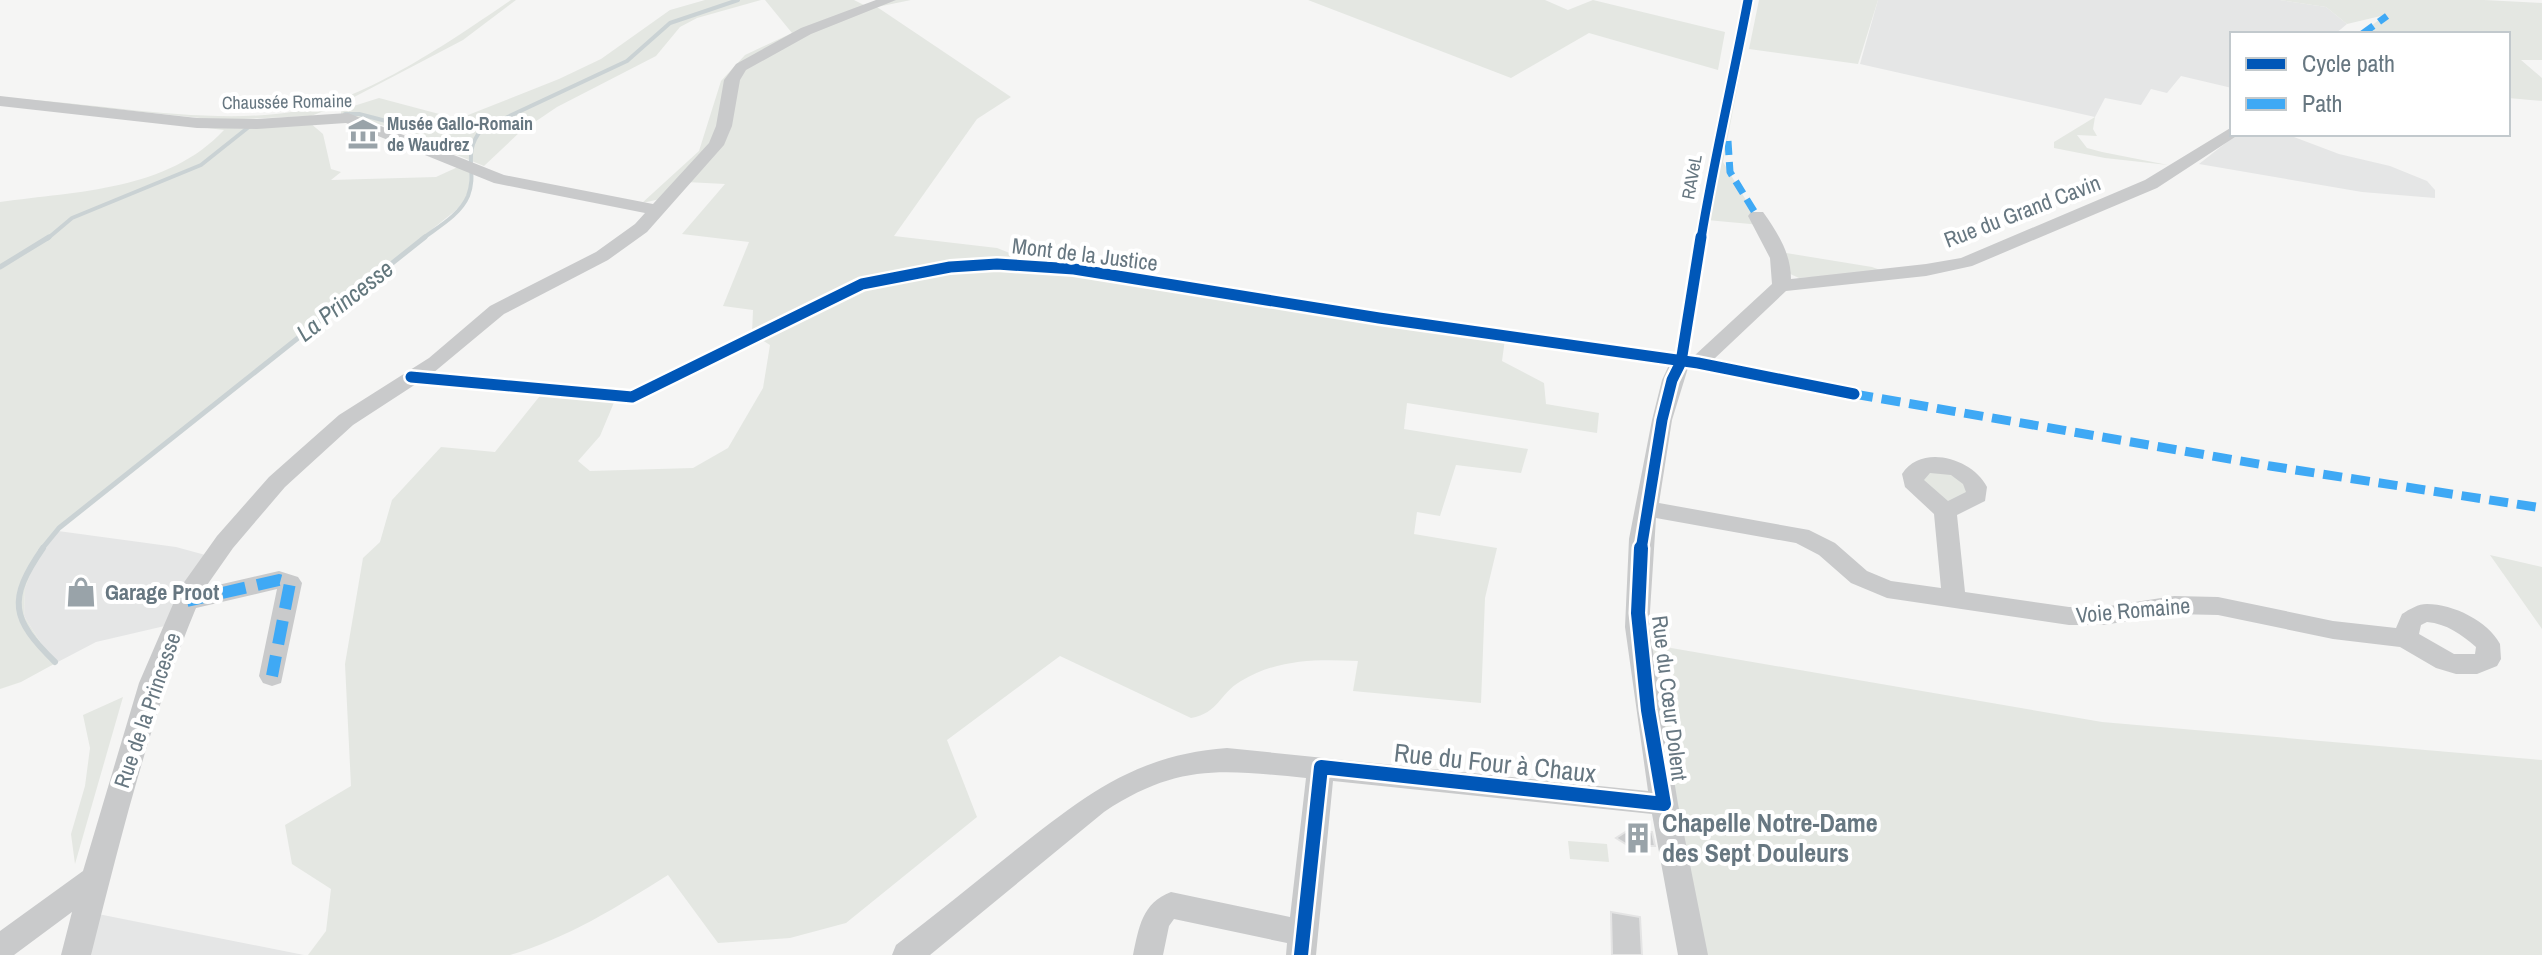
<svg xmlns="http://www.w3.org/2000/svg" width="2542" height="955" viewBox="0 0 2542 955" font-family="'Archivo Narrow',sans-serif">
<rect width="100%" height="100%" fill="#f5f5f4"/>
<!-- built -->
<path fill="#e5e6e6" d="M1878,0H2280L2326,7L2347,24L2335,34H2232V88L2181,76L2167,93L2151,89L2141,105L2105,98L2095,117L1860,64Z
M2237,134H2286L2339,154L2390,166L2427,181L2435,190V198L2362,192L2199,164Z
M58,531L176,547L209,556L169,625L96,642L54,664L24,616L25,588L35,562Z
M98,914L304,955H87Z"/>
<!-- green -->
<path fill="#e4e7e2" d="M511,0H516L463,40L337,106L311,116L219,120L19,99C104,104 214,126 297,111C368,99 452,40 511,0Z
M705,0H761L697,18L680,27L656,56L557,107L520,132L484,166L385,126L341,115V110L379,98L458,119L559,79L601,59L670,10Z
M765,0H854L866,6L738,69L715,142L665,198L642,203L699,151L721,81L745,55L792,33Z
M895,0H911L877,7L1011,97L977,119L894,236L997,248L1030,261H955L855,281L847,291C918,275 969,264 1043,268L1505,339L1502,361L1544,383L1546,404L1599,413L1597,433L1407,403L1404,429L1528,449L1521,473L1456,465L1440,516L1417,512L1414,534L1497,548L1485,598L1481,703L1353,691L1358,661C1316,659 1278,659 1241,681C1219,694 1219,713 1191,718L1060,656L947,740L977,817L846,923L790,938L718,943L668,875C617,907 568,938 510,955H308L326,931L331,889L292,864L285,825L351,786L345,664L363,558L380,542L392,500L441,447L495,452L543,392L615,400L600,436L578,461L590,471L693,468L728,448L763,388L770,345L752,334L753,310L723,306L749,242L682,234L725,184L686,182C702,166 727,148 731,125C733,112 729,96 735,83C755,39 852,15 895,0Z
M1308,0H1545L1568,10L1593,0L1725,32L1718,70L1589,33L1511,78Z
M1748,0H1754L1723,162L1761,225L1707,220L1728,88Z
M1759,0H1878L1858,64L1749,49Z
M2280,0H2484L2542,3V60H2521L2542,78V101L2508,98V34H2361L2385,15L2347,24L2326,7Z
M97,115L309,122L323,134L331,169L341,172L331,180L436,177L460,166L470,172L469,196L455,211L121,477L58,531L35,563L25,588L24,616L54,664L21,682L0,689V202C78,191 167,191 224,130Z
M2095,117L2093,129L2097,136L2077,135L2087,148L2102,152L2168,165L2105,158L2054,148V142Z
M1780,252L1872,267L1886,272L1799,278L1788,273Z
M1952,472L1971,491L1959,503L1941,501L1920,476L1923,473Z
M2490,555L2542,567V629Z
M1648,644L2102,722L2542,760V955H1703Z
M123,697L75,864L71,834L85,786L90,748L83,715Z
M1568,841L1607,844L1609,862L1570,859Z"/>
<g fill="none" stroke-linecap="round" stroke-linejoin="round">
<!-- stream-far2 -->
<path stroke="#cad2d4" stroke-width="4" d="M345,114H359L421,130L488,124
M47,239L72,218L201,165L250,126
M422,239C438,227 460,215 468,196C478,170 461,154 482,129L627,61L670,23L738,0"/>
<!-- stream-far1 -->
<path stroke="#cad2d4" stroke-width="5" d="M0,267L49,237
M41,550L59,528L425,237"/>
<!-- stream -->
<path stroke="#cad2d4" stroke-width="6" d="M43,548C7,600 11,619 55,662"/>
</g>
<!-- building -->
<path fill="#cccdce" stroke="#e4e4e4" stroke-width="2" d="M1627,831L1652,832L1655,846H1629L1616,838Z
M1611,912L1640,917L1642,955H1612Z"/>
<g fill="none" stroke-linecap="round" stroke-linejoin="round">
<!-- minor -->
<path fill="#c9cacb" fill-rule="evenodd" d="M876,0H896L811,34L746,70L740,80L732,126L724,145L647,232L608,260L504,314L433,373L629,390L855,280L950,262L997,259L1074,263L1379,312L1694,356L1772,284L1770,258L1748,216L1751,212H1763C1778,233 1791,254 1791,279L1926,264L1961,258L2145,180L2232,127V134L2238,135L2157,188L1972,266L1926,276L1786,291L1713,360L1854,388L1864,394L1854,400L1688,368L1672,420L1659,503L1809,530L1835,543L1867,571L1891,581L1941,588L1934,514L1905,487L1902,474C1922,443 1973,459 1987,487L1985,501L1957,515L1965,592L2069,607H2103L2174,596L2218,597L2333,621L2396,628L2402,614C2410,609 2418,604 2427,604C2453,604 2488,621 2500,644L2501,659L2497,666L2477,674H2456L2436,668L2400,647L2333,639L2218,615L2174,614L2103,625H2069L1887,598L1851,583L1819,555L1796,543L1656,518L1649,627L1678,804L1708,955H1678L1652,814L1333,781L1316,955H1286L1287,943L1174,919L1169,926L1163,955H1133C1139,927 1142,903 1171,892L1290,917L1306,778C1222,770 1178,763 1104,812L930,955H892L896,945C935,915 973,884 1012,853C1082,798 1133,755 1227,748L1648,791L1625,627L1629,539L1652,420L1662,380L1669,365L1379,324L1074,275L997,269L950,272L867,289L632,403L416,384L353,425L285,487L233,548L205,588L279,571L298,577L302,583L281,683L272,686L263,683L259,676L277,589L196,608C149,721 121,837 91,955H61L72,912L14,955H0V931L83,871L139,683L180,588L217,536L269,477L339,415L429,358L490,306L596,252L635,224L645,213L494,183L346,123L257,129L197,128L0,106V96L197,118L257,119L348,113L504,175L653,204L709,143L716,126L724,80L736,64L801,28ZM1930,473L1951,475L1963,484L1966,492L1948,501L1924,480ZM2427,622C2447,624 2461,634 2476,647L2475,654H2454L2419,634L2421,625Z"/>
<!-- quiet-far2 -->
<path stroke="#3fa9f5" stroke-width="7" stroke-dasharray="14 7" stroke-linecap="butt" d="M2362,34L2387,16
M1728,141L1730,172L1757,216"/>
<!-- quiet-far1 -->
<path stroke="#3fa9f5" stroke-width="9" stroke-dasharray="19 9" stroke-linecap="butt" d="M1854,394L2270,466L2542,508"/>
<!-- quiet -->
<path stroke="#3fa9f5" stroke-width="12" stroke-dasharray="24 12" stroke-linecap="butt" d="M187,601L279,580L290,583L272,676"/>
<!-- cycleway-far2 casing -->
<g stroke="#fff" stroke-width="13">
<path id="cycleway-far2" d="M1701,239C1714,159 1733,80 1748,0"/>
</g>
<!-- cycleway-far1 casing -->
<g stroke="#fff" stroke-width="16">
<path id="cycleway-far1" d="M411,377L632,397L862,284L950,267L997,264L1074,269L1379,318L1698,363L1854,394
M1641,550L1662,420L1672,380L1681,362L1701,237"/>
</g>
<!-- cycleway casing -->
<g stroke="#fff" stroke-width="19">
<path id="cycleway" d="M1301,955L1321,767L1664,804L1648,710L1638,613L1641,548"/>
</g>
<!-- cycleway-far2 -->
<use href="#cycleway-far2" stroke="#0057b8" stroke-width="9"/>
<!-- cycleway-far1 -->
<use href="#cycleway-far1" stroke="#0057b8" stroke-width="11"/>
<!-- cycleway -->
<use href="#cycleway" stroke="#0057b8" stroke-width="14"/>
</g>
<!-- icons -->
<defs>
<g id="museum-bare" transform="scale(2.4)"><path d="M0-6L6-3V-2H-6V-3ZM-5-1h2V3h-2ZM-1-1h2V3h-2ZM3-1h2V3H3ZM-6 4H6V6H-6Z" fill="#99a3a9" stroke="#fff" stroke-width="2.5" paint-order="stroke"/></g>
<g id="shop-bare" transform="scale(2.4)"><path d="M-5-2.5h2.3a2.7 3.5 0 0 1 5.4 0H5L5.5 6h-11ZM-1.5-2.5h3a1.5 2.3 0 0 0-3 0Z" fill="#99a3a9" stroke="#fff" stroke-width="2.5" paint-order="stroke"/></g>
<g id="building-bare" transform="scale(2.4)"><path d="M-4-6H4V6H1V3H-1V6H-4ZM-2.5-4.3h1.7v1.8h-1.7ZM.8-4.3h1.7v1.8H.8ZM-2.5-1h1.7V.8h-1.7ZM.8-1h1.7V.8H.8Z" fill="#99a3a9" stroke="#fff" stroke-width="2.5" paint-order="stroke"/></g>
</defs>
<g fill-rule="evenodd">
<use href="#museum-bare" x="363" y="134"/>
<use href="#shop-bare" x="81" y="592"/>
<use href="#building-bare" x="1638" y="838"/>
</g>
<g text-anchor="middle" stroke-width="8" stroke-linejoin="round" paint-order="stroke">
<!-- far-street labels -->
<g font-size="18" fill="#677781" stroke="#fff">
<text transform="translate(287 102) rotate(-1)" y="6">Chaussée Romaine</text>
<text transform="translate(1692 177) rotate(-80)" y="6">RAVeL</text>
</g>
<!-- far-poi labels -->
<g font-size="18" font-weight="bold" fill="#677781" stroke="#fff" text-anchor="start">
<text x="387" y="130">Musée Gallo-Romain<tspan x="387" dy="21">de Waudrez</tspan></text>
</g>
<!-- street labels -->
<g font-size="22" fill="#677781" stroke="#fff">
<text transform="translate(2022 211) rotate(-21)" y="8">Rue du Grand Cavin</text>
<text transform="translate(1085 254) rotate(7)" y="8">Mont de la Justice</text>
<text transform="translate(2133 610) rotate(-5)" y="8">Voie Romaine</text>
<text transform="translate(1670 698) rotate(83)" y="8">Rue du Cœur Dolent</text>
<text transform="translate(147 710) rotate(-71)" y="8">Rue de la Princesse</text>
</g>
<!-- poi labels -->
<g font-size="22" font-weight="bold" fill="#677781" stroke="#fff" text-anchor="start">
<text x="105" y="600">Garage Proot</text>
</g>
<!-- water labels -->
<g font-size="24" font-style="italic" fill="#63777d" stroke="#fff">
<text transform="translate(345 301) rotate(-38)" y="8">La Princesse</text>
</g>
<!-- near-street labels -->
<g font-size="26" fill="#677781" stroke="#fff">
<text transform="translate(1495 763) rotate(6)" y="9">Rue du Four à Chaux</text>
</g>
<!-- near-poi labels -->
<g font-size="26" font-weight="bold" fill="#677781" stroke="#fff" text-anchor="start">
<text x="1662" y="832">Chapelle Notre-Dame<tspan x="1662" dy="30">des Sept Douleurs</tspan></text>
</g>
</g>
<!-- legend -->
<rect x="2230" y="32" width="280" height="104" fill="#ffffff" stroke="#c2c9cd" stroke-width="2"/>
<rect x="2246" y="58" width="40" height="12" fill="#0057b8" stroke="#c2c9cd" stroke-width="2"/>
<text x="2302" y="72" font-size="24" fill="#677781">Cycle path</text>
<rect x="2246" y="98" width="40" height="12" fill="#3fa9f5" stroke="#c2c9cd" stroke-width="2"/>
<text x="2302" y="112" font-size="24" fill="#677781">Path</text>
</svg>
